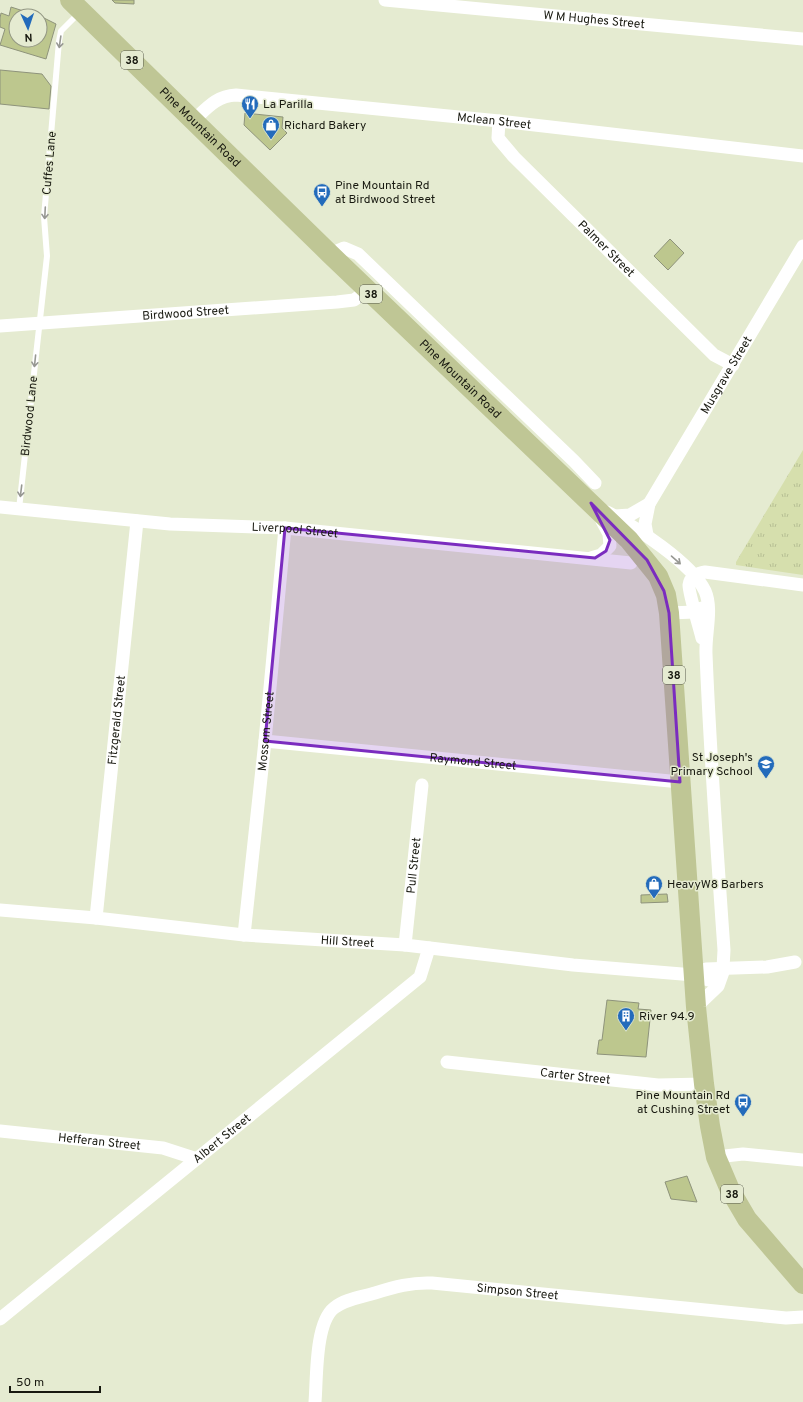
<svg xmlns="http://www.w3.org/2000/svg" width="803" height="1402" viewBox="0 0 803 1402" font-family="Overpass,sans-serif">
<defs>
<pattern id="grass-tufts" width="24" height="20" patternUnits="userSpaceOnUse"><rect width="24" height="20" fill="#d6dfad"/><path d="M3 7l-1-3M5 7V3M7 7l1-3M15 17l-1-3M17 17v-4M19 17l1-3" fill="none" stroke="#b7bf94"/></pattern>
</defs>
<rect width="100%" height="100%" fill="#e5ebd1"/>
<!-- grass -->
<path fill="url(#grass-tufts)" d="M803,450V575L736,565V562Z"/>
<!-- building -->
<path fill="#bdc78e" stroke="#8e937b" d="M112,0H134V4L115,3Z
M11,7L39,16H16V40H40V16L56,24L46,59L0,45L5,29L0,27V18L1,13L9,16Z
M0,70L42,74L51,86L49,109L0,104Z
M245,113L283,117L282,128L287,133L270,150L244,125Z
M670,239L684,253L668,270L654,256Z
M667,894L668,902L641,903V895Z
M607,1000L639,1003L638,1009L651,1010L646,1057L597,1054L599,1040H602Z
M687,1176L697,1202L671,1199L665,1182Z"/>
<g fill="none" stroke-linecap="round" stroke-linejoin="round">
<!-- lane -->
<path stroke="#fff" stroke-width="6" d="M19,509L47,256L44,217L59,41L61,31L79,13"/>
<!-- street -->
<g stroke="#fff" stroke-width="13">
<path id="s1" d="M385,0L803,39"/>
<path id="s2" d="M193,121C207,108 216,96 236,95L499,121L803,156"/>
<path id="s3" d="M499,121L498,138L514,157L714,355L733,365"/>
<path d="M330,254L344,248L358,254L574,461L595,483"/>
<path id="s4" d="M0,326L337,302L354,300L368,290"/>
<path id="s5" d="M0,507L170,524L285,528L631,563"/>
<path d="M615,516L630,515L649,504"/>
<path id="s6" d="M647,535L645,524L649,504L803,246"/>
<path d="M591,558L601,555L610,546L609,534L602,521"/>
<path d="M669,613L695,612L702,608"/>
<path d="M702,638C700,629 688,591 689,585C690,577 698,573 705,572L803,585"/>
<path id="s7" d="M265,741L680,782"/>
<path id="s8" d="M0,910L96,918L244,935L405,945L573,965L694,975L708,980L720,976L723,968L724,950C717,851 710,753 706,654C705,634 713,609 705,591C692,563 634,526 607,512"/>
<path id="s9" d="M96,918L137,521"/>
<path id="s10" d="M244,935L265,741L285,528"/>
<path id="s11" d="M405,945L422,785"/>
<path d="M694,975L706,969L767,967L795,962"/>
<path d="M696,1007L718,986L723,972"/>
<path id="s12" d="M447,1062L658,1085L704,1084"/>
<path id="s13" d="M0,1131L163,1148L197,1159"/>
<path d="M716,1157L743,1154L803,1160"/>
<path id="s14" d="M0,1319L420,977L429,948"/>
<path id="s15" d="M315,1402C317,1378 315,1323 334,1308C345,1299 362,1297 375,1293C394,1287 412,1282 432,1283L786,1318L803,1317"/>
</g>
<!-- primary -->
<path stroke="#bfc695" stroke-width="20" id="s16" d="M70,0L330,254L629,540L658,576L666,595L669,613L696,1007L704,1084L710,1126L716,1157L730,1190L747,1219L803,1284"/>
</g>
<!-- one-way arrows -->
<defs><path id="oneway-shaft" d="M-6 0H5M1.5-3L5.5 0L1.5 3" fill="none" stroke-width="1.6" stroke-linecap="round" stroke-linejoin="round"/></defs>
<g stroke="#979893">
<use href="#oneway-shaft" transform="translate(60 42) rotate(98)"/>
<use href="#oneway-shaft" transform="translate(45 213) rotate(93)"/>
<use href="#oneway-shaft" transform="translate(35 361) rotate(96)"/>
<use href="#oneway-shaft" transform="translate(21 491) rotate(97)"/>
<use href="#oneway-shaft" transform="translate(676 560) rotate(41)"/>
</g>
<!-- marked area -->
<path fill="#7b2cbf" fill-opacity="0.2" stroke="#7b2cbf" stroke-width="3" stroke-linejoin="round" d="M591,503L647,560L664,591L669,613L680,782L265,741L285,528L595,558L606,551L610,540Z"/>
<!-- icons -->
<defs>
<g id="restaurant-pin" transform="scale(0.9)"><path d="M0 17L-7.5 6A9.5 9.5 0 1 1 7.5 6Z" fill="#236bbb" stroke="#e5ebd1"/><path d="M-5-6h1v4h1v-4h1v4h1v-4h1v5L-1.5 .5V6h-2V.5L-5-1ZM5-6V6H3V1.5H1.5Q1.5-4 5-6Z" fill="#fff"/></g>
<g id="shop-pin" transform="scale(0.9)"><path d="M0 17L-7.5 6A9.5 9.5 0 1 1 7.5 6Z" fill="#236bbb" stroke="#e5ebd1"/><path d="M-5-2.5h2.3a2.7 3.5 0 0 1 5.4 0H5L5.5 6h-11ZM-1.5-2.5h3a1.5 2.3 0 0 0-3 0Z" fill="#fff"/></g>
<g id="bus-pin" transform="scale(0.9)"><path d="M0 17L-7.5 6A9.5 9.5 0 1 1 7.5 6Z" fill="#236bbb" stroke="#e5ebd1"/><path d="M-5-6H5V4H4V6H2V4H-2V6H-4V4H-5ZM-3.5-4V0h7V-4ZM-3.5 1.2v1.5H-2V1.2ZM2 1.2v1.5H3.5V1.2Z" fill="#fff"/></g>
<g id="school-pin" transform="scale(0.9)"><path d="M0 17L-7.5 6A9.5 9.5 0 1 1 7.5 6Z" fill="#236bbb" stroke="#e5ebd1"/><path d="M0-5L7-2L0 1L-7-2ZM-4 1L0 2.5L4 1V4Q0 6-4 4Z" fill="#fff"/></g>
<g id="building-pin" transform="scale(0.9)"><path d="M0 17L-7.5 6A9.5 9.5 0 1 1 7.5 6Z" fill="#236bbb" stroke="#e5ebd1"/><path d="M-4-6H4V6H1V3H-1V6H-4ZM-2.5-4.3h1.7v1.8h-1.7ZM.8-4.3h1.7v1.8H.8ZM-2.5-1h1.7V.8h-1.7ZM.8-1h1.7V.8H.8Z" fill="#fff"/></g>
</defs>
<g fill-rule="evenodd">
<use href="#restaurant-pin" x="250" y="104"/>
<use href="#shop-pin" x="271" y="125"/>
<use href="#bus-pin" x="322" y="192"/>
<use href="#school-pin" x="766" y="764"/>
<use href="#shop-pin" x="654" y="884"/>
<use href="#building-pin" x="626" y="1016"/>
<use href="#bus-pin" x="743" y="1102"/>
</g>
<g text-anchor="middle" stroke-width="3" stroke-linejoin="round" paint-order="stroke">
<!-- shield labels -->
<g fill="#e5ebd1" stroke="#56584a" stroke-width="1">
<rect x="121" y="51" width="22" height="18" rx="3"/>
<rect x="360" y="285" width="22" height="18" rx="3"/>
<rect x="663" y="666" width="22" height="18" rx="3"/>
<rect x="721" y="1185" width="22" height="18" rx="3"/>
</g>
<g font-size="11" font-weight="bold" fill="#181910">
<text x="132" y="64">38</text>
<text x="371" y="298">38</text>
<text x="674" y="679">38</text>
<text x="732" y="1198">38</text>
</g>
<!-- street labels -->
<g font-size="12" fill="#181910" stroke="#e5ebd1">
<text dy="4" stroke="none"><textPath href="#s1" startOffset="210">W M Hughes Street</textPath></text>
<text dy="4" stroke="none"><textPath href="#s2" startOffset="311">Mclean Street</textPath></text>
<text dy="4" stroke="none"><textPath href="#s16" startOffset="182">Pine Mountain Road</textPath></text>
<text transform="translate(49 163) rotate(-85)" y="4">Cuffes Lane</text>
<text dy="4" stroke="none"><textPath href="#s3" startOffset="172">Palmer Street</textPath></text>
<text dy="4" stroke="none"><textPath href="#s4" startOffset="186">Birdwood Street</textPath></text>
<text dy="4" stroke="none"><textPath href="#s6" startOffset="182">Musgrave Street</textPath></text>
<text dy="4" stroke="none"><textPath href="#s16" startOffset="544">Pine Mountain Road</textPath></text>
<text transform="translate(29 416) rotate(-84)" y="4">Birdwood Lane</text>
<text dy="4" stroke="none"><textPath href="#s5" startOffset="296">Liverpool Street</textPath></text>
<text dy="4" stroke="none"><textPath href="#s9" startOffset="199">Fitzgerald Street</textPath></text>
<text dy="4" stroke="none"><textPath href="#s10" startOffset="205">Mossom Street</textPath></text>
<text dy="4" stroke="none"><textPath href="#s7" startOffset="209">Raymond Street</textPath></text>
<text dy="4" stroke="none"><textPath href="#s11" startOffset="80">Pull Street</textPath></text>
<text dy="4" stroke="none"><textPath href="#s8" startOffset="349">Hill Street</textPath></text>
<text dy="4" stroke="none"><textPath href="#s12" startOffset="129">Carter Street</textPath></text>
<text dy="4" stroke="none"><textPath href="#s14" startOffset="286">Albert Street</textPath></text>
<text dy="4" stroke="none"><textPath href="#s13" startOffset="100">Hefferan Street</textPath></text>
<text dy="4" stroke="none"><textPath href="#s15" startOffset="286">Simpson Street</textPath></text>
</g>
<!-- poi labels -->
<g font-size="12" fill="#181910" stroke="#e5ebd1" text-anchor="start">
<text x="263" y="108">La Parilla</text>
<text x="284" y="129">Richard Bakery</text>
<text x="335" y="189">Pine Mountain Rd<tspan x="335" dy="14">at Birdwood Street</tspan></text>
<text x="753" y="761" text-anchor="end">St Joseph's<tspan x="753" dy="14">Primary School</tspan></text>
<text x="667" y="888">HeavyW8 Barbers</text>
<text x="639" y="1020">River 94.9</text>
<text x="730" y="1099" text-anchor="end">Pine Mountain Rd<tspan x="730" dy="14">at Cushing Street</tspan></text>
</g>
</g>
<!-- north arrow -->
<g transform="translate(28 28) rotate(177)"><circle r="19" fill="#e5ebd1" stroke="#939784"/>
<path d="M0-3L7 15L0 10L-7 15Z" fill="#236bbb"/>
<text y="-6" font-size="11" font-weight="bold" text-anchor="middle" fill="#181910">N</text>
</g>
<!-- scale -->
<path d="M10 1386v6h90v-6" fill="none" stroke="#181910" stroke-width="2"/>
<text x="16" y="1386" font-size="12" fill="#181910" stroke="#e5ebd1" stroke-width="3" paint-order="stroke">50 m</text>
</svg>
